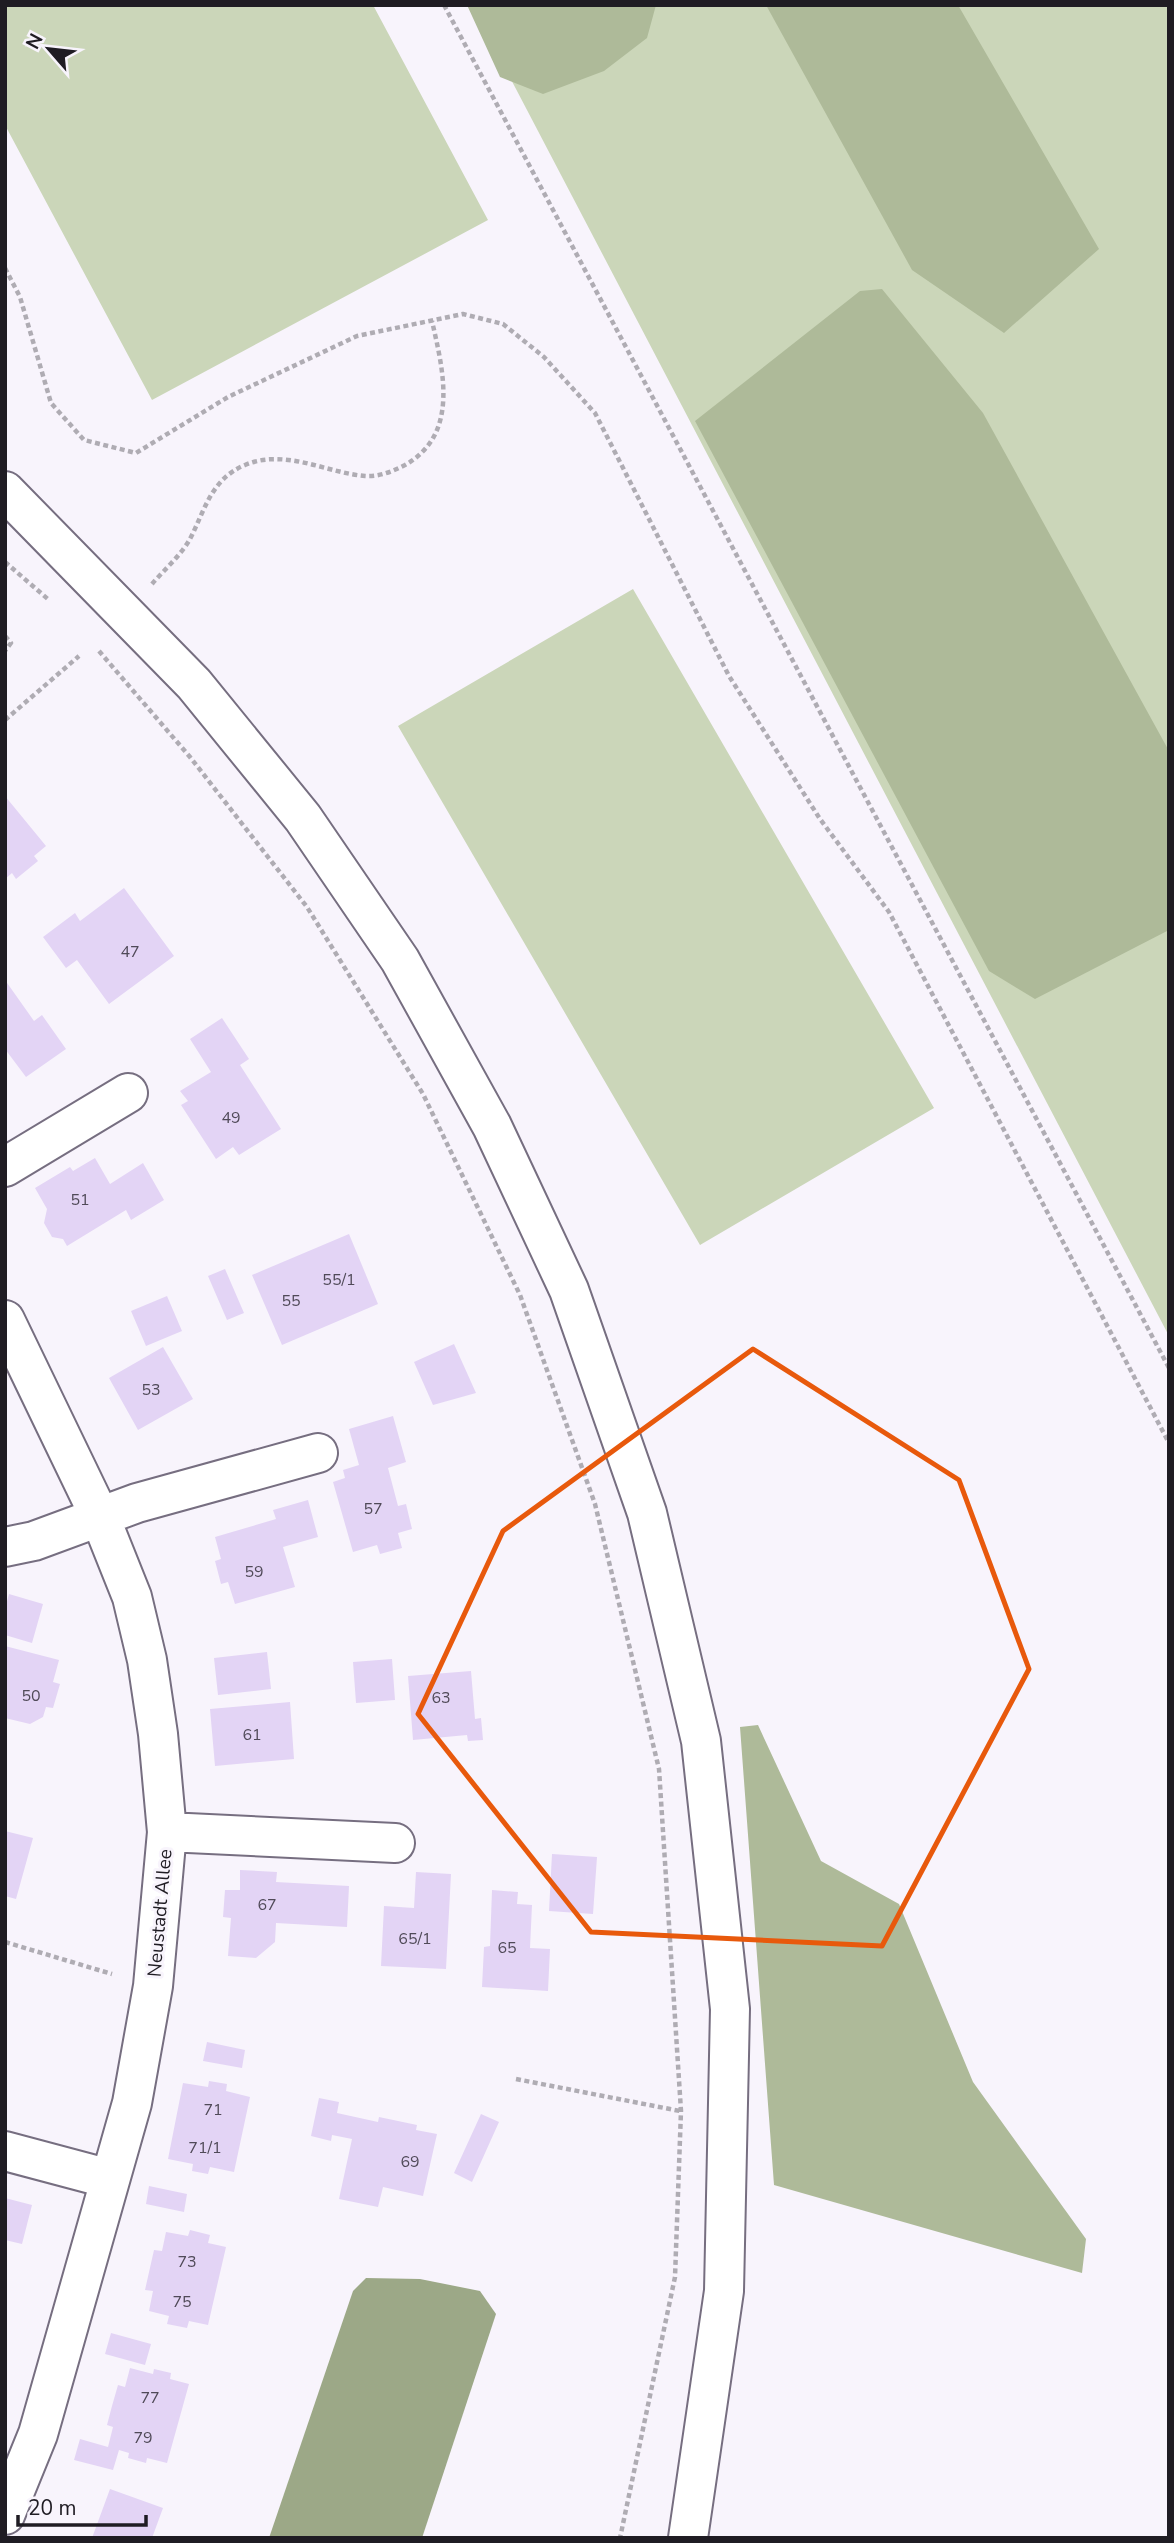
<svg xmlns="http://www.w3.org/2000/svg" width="1174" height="2543" viewBox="0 0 1174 2543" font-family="'Nunito Sans',sans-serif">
<rect width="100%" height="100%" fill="#f8f4fc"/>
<!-- green -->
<path fill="#cbd6b9" d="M5,5H373L488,220L152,400L5,125Z
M472,5H1169V1336Z
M633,589L934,1108L700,1245L398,726Z"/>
<!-- forest -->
<path fill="#aeba99" d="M467,5H656L647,38L604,71L543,94L500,77Z
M766,5H958L1099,249L1004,333L912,270Z
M882,289L983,413L1169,751V930L1035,999L989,971L695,421L860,291Z
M758,1725L821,1861L899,1904L973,2082L1086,2239L1082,2273L774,2185L740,1727Z"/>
<!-- water -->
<path fill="#9ca887" d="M366,2278L420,2279L480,2291L496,2314L422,2538H269L353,2291Z"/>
<!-- building -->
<path fill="#e3d4f5" d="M5,796L46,846L34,856L38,861L16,879L12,873L5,879Z
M124,888L174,956L109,1004L77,960L66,968L43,937L75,913L80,921Z
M5,980L34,1021L42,1015L66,1049L26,1077L5,1049Z
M222,1018L249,1059L240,1065L281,1129L239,1155L233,1147L216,1159L181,1105L188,1101L180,1091L211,1072L190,1039Z
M95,1158L110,1184L143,1163L164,1200L131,1220L126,1210L67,1246L63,1239L52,1237L44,1223L47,1209L35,1188L70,1167L73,1171Z
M349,1234L378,1304L282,1345L252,1275Z
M225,1269L244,1313L227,1320L208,1276Z
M167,1296L182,1331L146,1346L131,1311Z
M454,1344L476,1393L433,1405L414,1362Z
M163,1347L193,1399L138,1430L109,1378Z
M393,1416L406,1462L388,1468L398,1506L406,1504L412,1529L398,1533L402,1548L380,1554L377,1545L353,1552L333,1482L345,1478L343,1470L359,1465L349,1429Z
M308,1500L318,1537L283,1547L295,1587L235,1604L228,1582L221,1584L215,1561L221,1559L215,1537L276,1519L273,1510Z
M9,1594L43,1604L32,1643L5,1635V1609Z
M5,1646L59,1660L53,1682L60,1684L53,1708L46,1707L43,1717L30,1724L5,1718Z
M267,1652L271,1689L218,1695L214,1658Z
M392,1659L395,1700L356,1703L353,1662Z
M471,1671L475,1719L481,1718L483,1740L468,1741L467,1735L413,1740L408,1676Z
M290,1702L294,1759L215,1766L210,1709Z
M5,1831L33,1838L16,1899L5,1896Z
M552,1854L597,1857L593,1914L549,1911Z
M240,1870L277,1872L276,1882L349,1886L347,1927L276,1923L275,1942L256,1958L228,1956L231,1918L223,1917L225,1890H240Z
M416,1872L451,1874L446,1969L381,1966L384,1906L414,1908Z
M492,1890L518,1892L517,1904L532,1905L530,1948L550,1949L548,1991L482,1987L484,1947L490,1946Z
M207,2042L245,2050L242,2068L203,2061Z
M209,2081L227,2084L226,2091L250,2097L234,2172L210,2167L208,2174L192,2171L193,2164L168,2159L183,2083L208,2087Z
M319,2098L339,2102L337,2113L378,2122L379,2117L417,2125L416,2130L437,2134L423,2196L383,2187L378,2207L339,2199L352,2139L332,2135L331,2141L311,2136Z
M481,2114L499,2122L472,2182L454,2173Z
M149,2186L187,2194L184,2212L146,2204Z
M5,2198L32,2205L22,2244L5,2240Z
M190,2230L210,2235L208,2243L226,2247L208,2325L189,2321L187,2328L167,2324L169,2316L149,2311L153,2291L145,2290L154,2250L162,2251L166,2232L188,2236Z
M111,2333L151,2344L145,2365L105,2354Z
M130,2368L153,2374L154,2369L171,2373L170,2379L189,2384L167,2463L147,2458L146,2463L128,2458L129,2453L119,2450L113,2470L74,2460L80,2439L108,2447L113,2427L107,2425L112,2406L118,2385L125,2387Z
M110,2489L163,2508L152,2538H92Z"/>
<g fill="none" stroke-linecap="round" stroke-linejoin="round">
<!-- minor casing -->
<g stroke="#766e80" stroke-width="42">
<path id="minor" d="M5,491L194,684L303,818L400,960L492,1126L569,1290L647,1513L701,1741L730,2009L724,2291L688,2538
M5,1167L128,1093
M5,1320L100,1517L132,1597L147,1660L158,1734L167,1832L153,1986L132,2103L38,2434L5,2515
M5,1547L34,1541L137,1503L318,1453
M167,1832L395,1843
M5,2151L110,2179"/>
</g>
<!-- path -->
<path stroke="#afacb3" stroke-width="4.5" stroke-dasharray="5 3.5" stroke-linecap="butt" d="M444,5L1169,1368
M5,268L20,297L51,403L84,440L136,453L228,397L357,336L463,314L503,324L544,357L595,413L729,676L820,819L889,912L1169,1443
M5,562L49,600
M152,584C164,570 181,555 190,539C205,510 211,479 245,465C285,448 327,473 365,476C380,477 393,471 405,465C460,434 443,370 432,321
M5,636L11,643L5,651
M99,651L190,757L307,907L423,1094L520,1295L595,1504L659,1769L681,2111L675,2277L620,2538
M5,720L79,656
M5,1942L112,1974
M516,2079L680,2111"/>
<!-- minor -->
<use href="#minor" stroke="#fff" stroke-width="38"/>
</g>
<!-- marked area -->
<path fill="none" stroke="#e8590c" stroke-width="5" stroke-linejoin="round" d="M753,1349L959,1480L1029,1669L882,1946L591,1932L418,1714L503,1531Z"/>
<g text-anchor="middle" stroke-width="6" stroke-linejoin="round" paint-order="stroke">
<!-- number labels -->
<g font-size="16" fill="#504a58">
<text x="130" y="957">47</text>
<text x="231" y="1123">49</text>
<text x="80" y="1205">51</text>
<text x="339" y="1285">55/1</text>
<text x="291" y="1306">55</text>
<text x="151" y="1395">53</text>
<text x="373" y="1514">57</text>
<text x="254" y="1577">59</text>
<text x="31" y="1701">50</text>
<text x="441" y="1703">63</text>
<text x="252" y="1740">61</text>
<text x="267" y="1910">67</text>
<text x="415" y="1944">65/1</text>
<text x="507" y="1953">65</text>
<text x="213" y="2115">71</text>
<text x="205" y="2153">71/1</text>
<text x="410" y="2167">69</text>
<text x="187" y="2267">73</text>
<text x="182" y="2307">75</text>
<text x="150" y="2403">77</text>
<text x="143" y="2443">79</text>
</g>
<!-- street labels -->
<g font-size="19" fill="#1f1c23" stroke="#f8f4fc">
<text transform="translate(159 1913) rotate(-85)" y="7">Neustadt Allee</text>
</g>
</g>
<!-- border -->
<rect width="1174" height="2543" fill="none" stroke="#1f1c23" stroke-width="14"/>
<!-- north arrow -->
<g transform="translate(49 49) rotate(298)" stroke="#f8f4fc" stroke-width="5" paint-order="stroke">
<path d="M0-5L12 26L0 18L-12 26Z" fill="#1f1c23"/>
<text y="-10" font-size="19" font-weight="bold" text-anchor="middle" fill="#1f1c23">N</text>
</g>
<!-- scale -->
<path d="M18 2515v10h128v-10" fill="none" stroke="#1f1c23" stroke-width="3.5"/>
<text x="28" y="2515" font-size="21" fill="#1f1c23" stroke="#f8f4fc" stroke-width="5" paint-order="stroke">20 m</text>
</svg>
